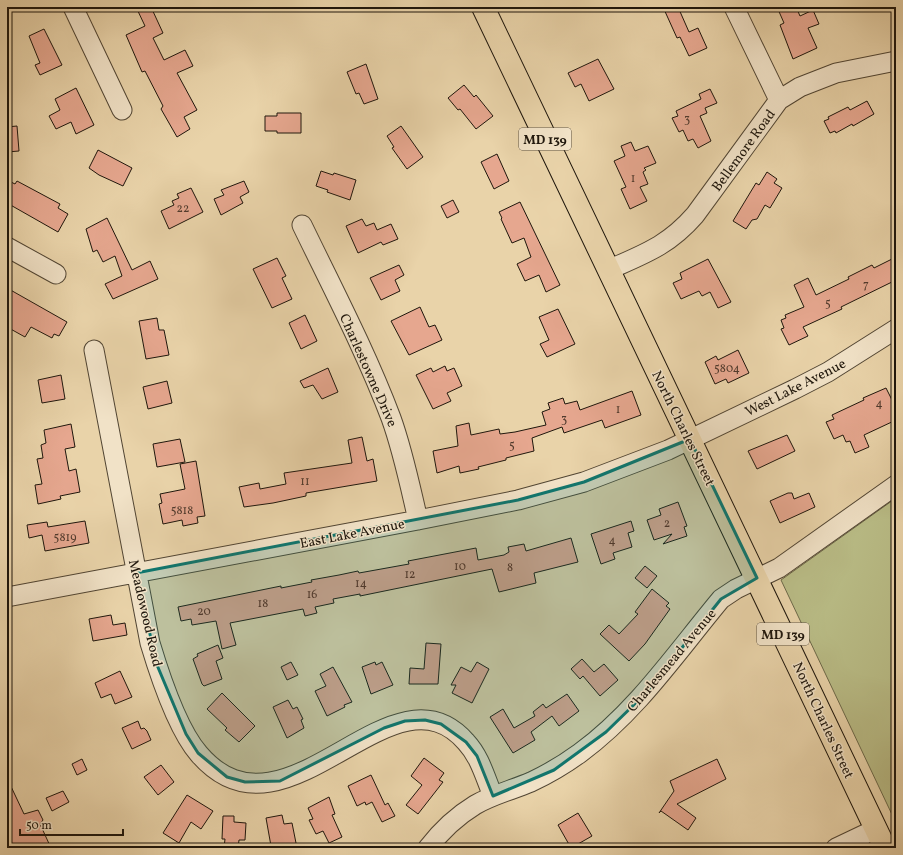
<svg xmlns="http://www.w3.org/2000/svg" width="903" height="855" viewBox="0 0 903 855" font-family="Vollkorn,serif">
<rect width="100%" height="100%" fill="#e9d3a9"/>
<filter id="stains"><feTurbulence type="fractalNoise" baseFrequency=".005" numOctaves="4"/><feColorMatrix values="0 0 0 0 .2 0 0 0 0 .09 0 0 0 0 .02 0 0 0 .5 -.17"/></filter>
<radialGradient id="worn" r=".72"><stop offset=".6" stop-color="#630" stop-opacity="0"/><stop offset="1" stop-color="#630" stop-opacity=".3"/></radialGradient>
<!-- green -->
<path fill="#b9bc86" stroke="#6c6949" d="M896,498V823L781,580Z"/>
<!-- building -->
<path fill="#e6a78f" stroke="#1e160c" d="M136,7H151L163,33L153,38L164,60L185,50L193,66L177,73L197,110L184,117L190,129L177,137L161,109L163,106L145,71L142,72L126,35L145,26Z
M663,7H678L689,32L698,28L707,48L689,56L680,37L677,38Z
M777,7H796L800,16L813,10L819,24L808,28L817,48L793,59L780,25L784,23Z
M44,29L62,65L40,75L35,65L40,63L29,36Z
M598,59L614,89L589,101L581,84L575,87L568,73Z
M366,64L378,99L364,104L359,93L356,94L347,72Z
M464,85L474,97L476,95L493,116L476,129L460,109L458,110L448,98Z
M76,88L94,125L76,134L71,122L56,129L49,116L60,110L55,99Z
M710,89L717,103L705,108L707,113L700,116L711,141L698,148L693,139L688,141L683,130L679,132L672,118L678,116L676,111L701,99L699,94Z
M867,101L874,114L853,126L852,124L836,133L835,131L830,133L824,121L829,119L828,117L848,107L850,110Z
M277,113H301V133H277V131H265V116H277Z
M17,126L19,151L7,152V127Z
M401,126L423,157L407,169L392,148L394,147L387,136Z
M631,142L635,151L648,146L656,163L644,168L646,170L643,172L648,184L640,187L647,201L630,209L621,189L626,187L614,161L625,156L621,146Z
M98,150L132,168L123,186L99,175L89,168Z
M497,154L509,181L494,189L481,162Z
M321,171L333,175L334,173L356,180L350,200L327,192L328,190L316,186Z
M767,172L777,179L774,183L782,188L770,208L765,205L757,219L752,220L746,229L733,221L756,183L759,185Z
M7,180L15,184L17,181L60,204L58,208L68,214L58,232L7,203Z
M244,181L249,192L240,197L243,203L221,215L214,199L224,195L221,190Z
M191,188L203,212L169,229L161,211L174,205L172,201L179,198L177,194Z
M453,200L459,212L447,218L441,206Z
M520,202L560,285L546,292L539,275L525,281L517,264L531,257L524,238L512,243L501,219L502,218L499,212Z
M107,218L132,270L150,261L158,279L113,299L105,284L122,276L115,256L103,262L97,250L93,252L86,229Z
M362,219L366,226L374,223L377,230L391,224L398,239L383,245L381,242L358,253L346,226Z
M896,257V280L841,307L842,309L803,327L808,336L789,345L781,329L784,328L781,320L786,318L785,315L804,307L794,285L808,278L816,295L849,279L848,277L872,265L874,268Z
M277,258L286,276L282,278L292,299L272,308L253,269Z
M708,259L731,302L718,308L710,292L702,296L699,291L681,299L673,283L682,279L680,273Z
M399,265L404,275L395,280L400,291L381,300L370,278Z
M7,288L67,322L59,336L54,334L52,338L31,327L25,337L7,327Z
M420,307L429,327L435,325L442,340L409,355L391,321Z
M558,309L575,344L547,357L540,344L549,340L539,317Z
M305,315L317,341L301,349L289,323Z
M157,318L159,330H164L169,355L146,359L139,321Z
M738,350L749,373L728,383L726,379L715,384L705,362L716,356L718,360Z
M445,366L447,371L454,368L462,386L447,393L451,401L433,409L416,375L431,368L433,372Z
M328,368L338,392L322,399L313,385L304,388L300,381Z
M61,375L65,399L42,403L38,380Z
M167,381L172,403L148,409L143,387Z
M886,388L896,408V420L864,435L869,447L855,453L850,441L846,442L843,435L834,439L826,422L834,419L832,415L864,400L863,398Z
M632,391L641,415L605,428L602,420L564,433L562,427L532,438L534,451L506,458V460L478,467L479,469L460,473L459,466L437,473L433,451L458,446L456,426L469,423L471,435L499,429L500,434L515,432L546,425L542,412L550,409L548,403L563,398L565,404L577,401L580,410Z
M71,424L75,447L65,449L69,471L76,469L80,492L60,496L61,499L38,504L35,485L42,484L37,459L43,458L41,445L46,443L44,430Z
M787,435L795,451L757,469L748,451Z
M362,437L367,461L373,459L377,481L306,493V496L273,503L244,507L239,487L259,483L260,489L286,484L284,473L352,463L348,440Z
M180,439L185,462L157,467L153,444Z
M196,461L205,516L197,517L198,523L183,526L182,520L163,524L159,504L162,503L160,494L185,489L180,464Z
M788,493H792L794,499L809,493L815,507L780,523L770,501Z
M678,502L687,526L684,527L687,536L663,544L672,534L654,540L647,520L661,515L659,509Z
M85,521L89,543L45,551L42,535L29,538L27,525L47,522L48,527Z
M631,521L634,531L628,533L632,547L613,553L615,559L601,564L591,534Z
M571,538L578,562L534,573L536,583L499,592L492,569L360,596V594L333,599L334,603L315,607L317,613L305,616L303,609L230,623L236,645L222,649L216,621L192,625L191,619L181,621L178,607L281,586V588L312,582L311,580L339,575L358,571L359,573L409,564L408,561L476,548L478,560L504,555L509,552L508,547L524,544L526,551Z
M645,566L657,576L647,588L635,578Z
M652,589L669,603L666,606L670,609L645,644L629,661L600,634L609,625L619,634L638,614L635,612Z
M111,615L113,625L125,623L127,635L93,641L89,619Z
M426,643L441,644L438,684H409L410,668L424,669Z
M218,645L223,658L216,661L222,679L204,686L202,684L193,659L198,656L197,654Z
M582,659L594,672L604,664L618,680L600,696L583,676L580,679L571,669Z
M291,662L298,675L287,680L281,667Z
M375,662L376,665L382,662L393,685L371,694L362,667Z
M477,662L489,669L472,703L452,693L456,685H451L461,667L471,672Z
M333,667L352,702L344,705L345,707L327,716L315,691L326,686L320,674Z
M120,671L132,697L115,704L111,694L101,698L95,683Z
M222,693L255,726L239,742L225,730L227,728L207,709Z
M567,694L579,711L559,726L552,716L531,732L535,740L513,753L490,717L503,709L514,728L535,716L533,712L543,704L546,708Z
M288,700L293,709L297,707L303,719L301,720L304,728L287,738L273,707Z
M138,721L141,729L144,728L147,731L151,740L132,749L122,728Z
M424,758L444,773L439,780L443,782L418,814L406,805L422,785L411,776Z
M82,759L87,770L77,775L72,764Z
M717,759L726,779L677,804L696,818L688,830L661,811L659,813L674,791L670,781Z
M161,765L174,782L158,795L144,777Z
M371,775L385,805L388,803L395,816L382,822L372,802L366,805L365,802L357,806L348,786Z
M7,778L24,814L38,810L43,820L40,824L51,848H13L7,835Z
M63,791L69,802L52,811L46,798Z
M187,795L213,811L201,829L191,822L179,843L163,833Z
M329,797L335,814L332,815L342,837L329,843L323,831L316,834L309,820L313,819L308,808Z
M578,813L592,836L571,848L558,825Z
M282,815L284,824L292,823L297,848H272L271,846L266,818Z
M223,816H234V822L246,823L245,840H239L238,848H224L225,839H222Z"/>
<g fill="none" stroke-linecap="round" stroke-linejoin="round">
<!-- minor casing -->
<g stroke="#514533" stroke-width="21">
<path id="minor" d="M73,7L122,110
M734,7L779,100
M302,225C333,289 366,352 391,418C403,451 410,486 418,520
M7,247L56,274
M608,270C644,254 668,246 695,215L779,100L800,87L836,73L896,61
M94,350L150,643C159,673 178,730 199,754C286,855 391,656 466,742C480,757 485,777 493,796
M7,597L418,520L518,500L584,482L668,450L795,389L828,372L896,329
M428,848C441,831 457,816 475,805C492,795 512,790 531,782C548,774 565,764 580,753C637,711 676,653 721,599L736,589L779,568L896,485
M836,848L876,829"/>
</g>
<!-- major casing -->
<g stroke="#1e160c" stroke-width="24">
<path id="major" d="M483,7L885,848"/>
</g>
<!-- minor -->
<use href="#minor" stroke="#f1e2c7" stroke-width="19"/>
<!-- major -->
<use href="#major" stroke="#e9d3a9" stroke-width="22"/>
</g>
<!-- marked area -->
<path fill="#0f766e" fill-opacity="0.2" stroke="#0f766e" stroke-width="3" stroke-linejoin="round" d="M690,439L757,578L721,599L645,694L606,732L554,770L493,796L477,756L466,742L441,724L425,720L405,721L384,728L280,781L245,782L227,777L198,753L186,734L157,665L136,573L518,500L584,482Z"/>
<g text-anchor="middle" stroke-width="3" stroke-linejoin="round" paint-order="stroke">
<!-- number labels -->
<g font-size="12" fill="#503a2d">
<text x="687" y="123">3</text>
<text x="633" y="182">1</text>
<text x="183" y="212">22</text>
<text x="866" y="288">7</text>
<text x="828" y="307">5</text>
<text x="727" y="372">5804</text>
<text x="879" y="407">4</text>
<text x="618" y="413">1</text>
<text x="564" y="423">3</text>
<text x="512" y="449">5</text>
<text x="305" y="485">11</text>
<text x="182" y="514">5818</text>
<text x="667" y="527">2</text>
<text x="65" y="541">5819</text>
<text x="612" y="544">4</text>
<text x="460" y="570">10</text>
<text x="510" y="571">8</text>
<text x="410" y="578">12</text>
<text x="361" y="587">14</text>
<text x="312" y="598">16</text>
<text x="263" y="607">18</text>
<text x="204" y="615">20</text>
</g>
<!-- shield labels -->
<g fill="#f1e2c7" stroke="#5d5344" stroke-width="1">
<rect x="519" y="128" width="52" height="22" rx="3"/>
<rect x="757" y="623" width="52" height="22" rx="3"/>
</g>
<g font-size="13" font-weight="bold" fill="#1e160c">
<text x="545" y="144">MD 139</text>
<text x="783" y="639">MD 139</text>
</g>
<!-- street labels -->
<g font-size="14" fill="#1e160c" stroke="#f1e2c7">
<text transform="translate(743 150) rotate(-54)" y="5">Bellemore Road</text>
<text transform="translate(369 370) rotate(66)" y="5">Charlestowne Drive</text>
<text transform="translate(795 387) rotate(-27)" y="5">West Lake Avenue</text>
<text transform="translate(684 428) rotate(64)" y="5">North Charles Street</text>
<text transform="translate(352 533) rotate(-11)" y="5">East Lake Avenue</text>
<text transform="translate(146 613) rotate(77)" y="5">Meadowood Road</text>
<text transform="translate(671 660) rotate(-50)" y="5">Charlesmead Avenue</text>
<text transform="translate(824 720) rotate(65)" y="5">North Charles Street</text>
</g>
</g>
<!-- margin -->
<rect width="903" height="855" fill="none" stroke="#e9d3a9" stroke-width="24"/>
<rect x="8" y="8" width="887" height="839" fill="none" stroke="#1e160c" stroke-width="2"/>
<rect x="12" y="12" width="879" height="831" fill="none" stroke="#1e160c"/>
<!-- scale -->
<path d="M20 829v6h103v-6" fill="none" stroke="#1e160c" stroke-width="2"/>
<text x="26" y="829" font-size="12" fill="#1e160c" stroke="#f1e2c7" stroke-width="3" paint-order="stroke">50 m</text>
<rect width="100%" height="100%" filter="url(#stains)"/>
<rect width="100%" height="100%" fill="url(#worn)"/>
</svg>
